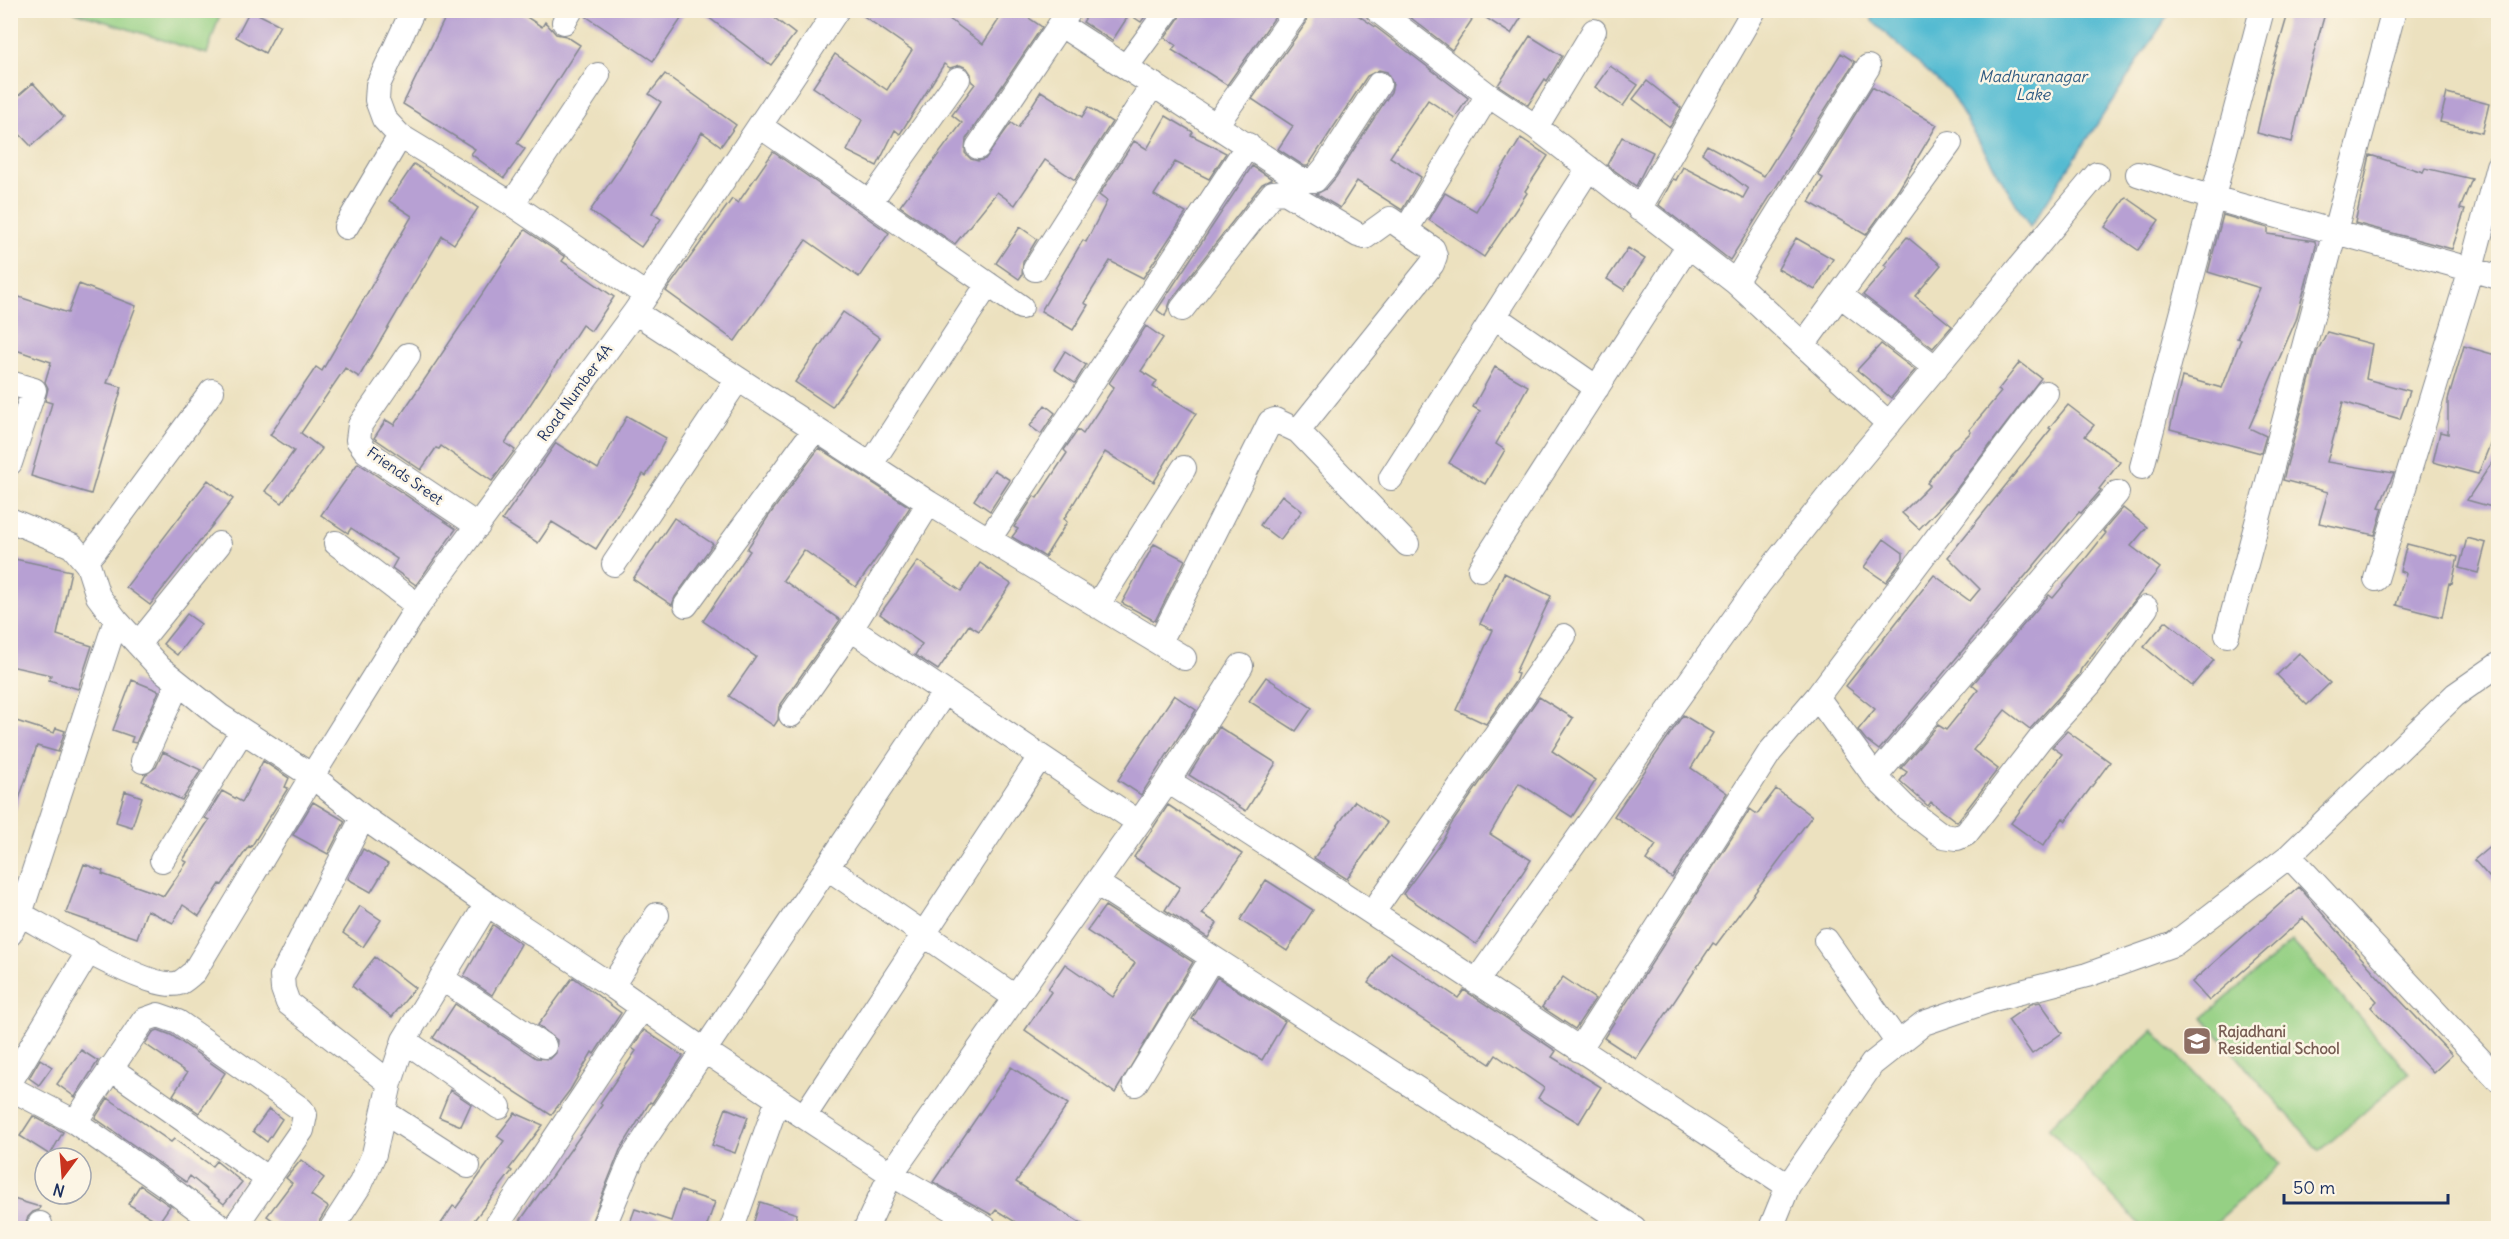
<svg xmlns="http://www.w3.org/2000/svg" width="2509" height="1239" viewBox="0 0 2509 1239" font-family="Delius,sans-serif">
<rect width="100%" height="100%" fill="#fcf5e5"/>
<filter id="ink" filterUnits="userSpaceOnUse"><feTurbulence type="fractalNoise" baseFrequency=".0167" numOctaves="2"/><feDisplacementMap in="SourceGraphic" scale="12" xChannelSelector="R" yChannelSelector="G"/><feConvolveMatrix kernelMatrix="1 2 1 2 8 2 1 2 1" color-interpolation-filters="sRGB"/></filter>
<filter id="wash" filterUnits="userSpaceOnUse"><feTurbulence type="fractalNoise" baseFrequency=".008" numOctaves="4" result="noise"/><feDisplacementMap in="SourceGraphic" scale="24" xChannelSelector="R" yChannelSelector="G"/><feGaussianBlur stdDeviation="1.35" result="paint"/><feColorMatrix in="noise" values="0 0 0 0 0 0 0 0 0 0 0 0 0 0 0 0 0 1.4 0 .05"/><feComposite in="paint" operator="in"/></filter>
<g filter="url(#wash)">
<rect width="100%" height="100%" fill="#ece1bf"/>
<!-- green -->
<path fill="#95d084" stroke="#588071" stroke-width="1.5" d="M72,11L221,10V11L207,54Z
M2292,941L2409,1073L2320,1151L2203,1018Z
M2153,1030L2280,1164L2210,1228H2143L2048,1128Z"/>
<!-- water -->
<path fill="#54bbd2" stroke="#387598" stroke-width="1.5" d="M1871,11V10L2171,11L2030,227L1949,91L1872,21Z"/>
<g id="blocks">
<!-- building -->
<path fill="#b7a0d3" d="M250,10L280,25L265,53L236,37Z
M449,10H516L542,27L545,22L556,34L566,36L580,45L517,143L525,149L504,178L471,154L475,149L403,104Z
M585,10H687L653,61L584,15Z
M699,10H764L795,34L771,65Z
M855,10H937L983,44L1005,10H1017L1042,27L966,139L965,153L971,159L978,161L985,159L1011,123L1018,128L1041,91L1082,117L1088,107L1112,122L1075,180L1045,160L1015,205L997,192L955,244L900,206L962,123L952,115L975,84L972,82L971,74L967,68L960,65L950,68L944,64L900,134L895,130L877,166L847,151L862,120L813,87L835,54L887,90L912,50Z
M1091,10H1115L1127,18L1112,41L1083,22Z
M1123,10H1150L1141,22Z
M1182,10H1280L1227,85L1172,50L1176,45L1165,38L1179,18Z
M1307,10H1350L1377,28L1468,98L1455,118L1428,100L1390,157L1421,177L1402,210L1357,181L1340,208L1316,194L1326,189L1336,177L1391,92L1393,84L1387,72L1379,70L1367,76L1308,166H1304L1278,149L1293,126L1252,99L1306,23Z
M1401,10H1526L1511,34L1477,12L1452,50Z
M2289,10H2326L2305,84L2292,142L2257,133L2269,79Z
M1530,36L1562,56L1547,81L1545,79L1528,105L1498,85Z
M1841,53L1855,62L1730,260L1659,205L1673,179L1676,180L1683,167L1743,198L1748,189L1702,153L1707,145L1764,176Z
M1610,66L1638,85L1623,106L1595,87Z
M665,74L736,125L721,146L702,132L652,213L661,219L641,247L590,211L617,172L661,102L649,94Z
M1647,81L1681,108L1670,127L1633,99Z
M33,83L64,117L31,146L10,124V103Z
M1872,87L1937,125L1899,189L1866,235L1809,202L1823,178L1818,175Z
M2447,93L2489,104L2482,133L2440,122Z
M1166,116L1193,132L1191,135L1226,153L1209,179L1175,162L1154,195L1186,213L1143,278L1110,261L1084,303L1088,305L1073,330L1041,311L1083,240L1086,242L1107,201L1099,195L1134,141L1147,149Z
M1622,137L1653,152L1636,186L1607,165Z
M1521,138L1548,156L1525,191L1527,193L1484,257L1429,220L1445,193L1476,211Z
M773,152L889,233L859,277L806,240L735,341L666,291L732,199L738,203Z
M2370,155L2423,172L2425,168L2472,179L2460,209L2465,210L2452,249L2355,223Z
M414,164L478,208L454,244L442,236L359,377L345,368L301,433L322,449L282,503L265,491L294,451L270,435L316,367L322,371L412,216L389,201Z
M1252,166L1272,179L1262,184L1171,300L1165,316L1157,310Z
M2126,197L2159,220L2138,250L2105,227Z
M2223,215L2268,228V234L2315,241L2316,246L2296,320L2249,428L2266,436L2261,453L2170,429L2182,377L2222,388L2241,339L2237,338L2260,288L2208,272Z
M1020,227L1037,239L1023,262L1022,275L1019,279L996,263Z
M525,230L565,257L562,261L614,297L591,331L582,325L505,443L515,450L492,481L441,446L439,449L436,448L421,470L374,438L386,420L394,425Z
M1907,237L1941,265L1915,296L1952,326L1933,348L1863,295L1887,267L1884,265Z
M1796,238L1833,259L1815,290L1778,269Z
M1628,248L1645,259L1624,290L1607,279Z
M79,284L136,306L107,383L122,387L91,494L31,476L52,403L45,401L48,388L45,382L51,362L10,348V294L68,313Z
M843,312L880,338L832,407L795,382Z
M1146,326L1163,338L1141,371L1157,381L1153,387L1196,413L1154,482L1105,452L1064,519L1067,522L1045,557L1012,537L1018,529L1014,527L1034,496L1037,498L1067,453L1064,450L1078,430L1083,434L1114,387L1109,383Z
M2327,332L2372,344L2366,379L2410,391L2400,419L2343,402L2327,462L2394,473L2379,507L2383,508L2375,535L2319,523L2328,492L2283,480L2317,352Z
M1881,344L1915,370L1891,398L1857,370Z
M2464,346L2499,356V396L2494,435L2478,474L2433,462L2440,432L2448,434V400Z
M1065,351L1086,365L1075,383L1054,369Z
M2020,362L2041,378L1952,495L1919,529L1902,513L1930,485L1927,483L1950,453L1971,432L1969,430L2001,392L1998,390Z
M1495,367L1528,386L1496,444L1505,450L1485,484L1449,463L1480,411L1473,407Z
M1045,405L1055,413L1041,434L1030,426Z
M2068,405L2094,425L2085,436L2120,462L2099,489L2101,490L2081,513L2079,512L1879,750L1866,740L1858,730L1875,709L1846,686L1934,575L1970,601L1980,589L1948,557L2051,429L2049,428Z
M627,416L666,438L646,476L643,474L596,549L552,522L538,543L502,520L556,443L598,469Z
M819,448L910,507L886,545L856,587L804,550L783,580L840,620L779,707L778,720L774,726L729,696L756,657L703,621L750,551L747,549L768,517Z
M2499,452V509L2467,500Z
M358,463L456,529L416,585L392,568L397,559L351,528L348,533L321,515Z
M994,470L1010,480L990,511L974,500Z
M208,480L233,499L150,605L126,587Z
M1282,495L1302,511L1280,540L1260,525Z
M2123,508L2147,527L2131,546L2160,568L2081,669L2079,675L2030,729L2005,710L1973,750L1998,769L1957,822L1931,802L1928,806L1900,781L1907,772L1901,768L1938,725L1946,730L1978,690L1972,685L2049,595L2053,598L2074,573L2106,533L2103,531Z
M674,518L713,544L675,597L672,605L633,579Z
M2467,538L2486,543L2478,573L2459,568Z
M1884,539L1903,553V559L1886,582L1864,567Z
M1154,544L1185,560L1155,621L1122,603Z
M2407,544L2458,557L2452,584L2449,583L2442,617L2396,605L2406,573L2400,571Z
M10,558L71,571L57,635L92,646L78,689L49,680L51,675L10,666Z
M918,561L961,591L980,563L1011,584L979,631L969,625L938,670L915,655L922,644L880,614Z
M1504,573L1551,596L1515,673L1518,674L1515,682L1486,724L1456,710L1493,630L1480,624Z
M187,614L201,624L177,655L163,644Z
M2166,621L2214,660L2192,686L2144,647Z
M2299,653L2330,683L2307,705L2277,675Z
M1266,677L1312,708L1296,731L1249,701Z
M132,680L159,691L136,743L131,742L133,737L113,730Z
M1174,695L1196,710L1141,795L1118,780Z
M1539,697L1573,718L1552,751L1596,780L1572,817L1519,783L1490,834L1531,860L1476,944L1403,894L1442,841L1452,823Z
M1683,715L1713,733L1691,768L1727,793L1672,878L1646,860L1656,845L1614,816Z
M10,719L54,733L56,728L65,731L58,752L37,746L15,811L10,810Z
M1219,727L1276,763L1246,811L1189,775Z
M2067,731L2110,762L2066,821L2063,818L2043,846L2011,823L2062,754L2052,747Z
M163,752L201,770L182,800L142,781L145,775L156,767Z
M263,761L289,778L285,787L288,788L251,847L249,846L222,885L220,884L199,916L183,905L173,923L147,910L137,938L66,913L84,864L103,871L102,874L164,896L187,862L183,860L209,820L205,818L222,791L242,802Z
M1776,789L1812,816L1716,945L1713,943L1636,1059L1604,1038L1750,809L1757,814Z
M125,791L142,797L132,827L116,822Z
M1355,801L1387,823L1347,879L1314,858Z
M313,802L345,821L328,854L293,835Z
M1168,805L1242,854L1202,914L1217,923L1208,938L1165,910L1180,887L1134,857Z
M2499,839V888L2474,860Z
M363,849L388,864L371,892L348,879Z
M1266,880L1313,910L1287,951L1240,920Z
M2299,887L2380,979L2452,1055L2433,1073L2371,1007L2377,1001L2303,918L2209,1001L2192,982Z
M360,906L381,920L363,947L343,933Z
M1105,906L1193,962L1115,1093L1025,1030L1051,992L1048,989L1065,964L1113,997L1135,963L1087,931Z
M493,925L521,944L492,995L464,976Z
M1390,952L1458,998L1464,990L1556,1051L1552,1057L1601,1087L1579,1123L1538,1098L1544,1088L1496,1055L1490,1064L1368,983Z
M375,957L415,988L392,1017L352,986Z
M573,977L621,1013L594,1054L592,1052L570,1090L551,1115L433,1038L455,1004L536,1058L550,1059L556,1053L557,1040L538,1025Z
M1217,977L1285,1021L1262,1060L1192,1019Z
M1563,977L1595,999L1575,1029L1542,1007Z
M2040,1002L2062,1033L2032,1054L2008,1020L2031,1004Z
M158,1030L171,1035L225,1073L199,1113L173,1095L187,1073L145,1044L153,1032Z
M644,1030L683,1056L652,1103L650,1102L620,1150L589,1228H515L602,1105L600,1103L636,1051L632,1048Z
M81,1050L98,1061L75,1097L57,1084Z
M40,1059L52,1067L39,1085L29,1078Z
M1011,1067L1068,1104L1016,1182L1088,1228H1025L996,1210L992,1215L933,1182Z
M450,1090L471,1104L461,1126L439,1117Z
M108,1098L171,1142L174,1139L212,1166L216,1161L242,1182L224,1204L190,1176L186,1182L95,1118Z
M726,1108L748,1117L735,1153L712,1145Z
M269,1109L282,1119L267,1142L253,1131Z
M515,1113L543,1125L509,1169L512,1171L468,1228H438L453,1206L456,1208L504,1141L497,1136Z
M33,1116L63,1132L50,1155L20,1136Z
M301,1160L324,1178L311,1195L328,1207L320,1220L318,1228H284L267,1216L292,1183L286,1178Z
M140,1185L170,1206L159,1222L128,1204Z
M681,1191L715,1202L706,1228H628L635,1209L671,1221Z
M10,1198L40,1207L39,1210L33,1212L28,1217L24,1228H10Z
M760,1202L797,1214L793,1228H752Z"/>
</g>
</g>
<g filter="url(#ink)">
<use href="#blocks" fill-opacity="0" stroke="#84888e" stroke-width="1.5"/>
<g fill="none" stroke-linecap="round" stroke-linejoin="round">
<!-- minor casing -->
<g stroke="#84888e" stroke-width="26">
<path id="minor" d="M413,10L378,85L377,100L384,119L400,136L512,204L646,295
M1377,10L1488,95L1536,127L1735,282L1889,424
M564,22L571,10
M1061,25L1300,180H1315L1325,168L1379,84
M1126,67L1168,10
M1216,125L1294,15
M760,126L1021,307
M1536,127L1594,31
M978,147L1070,10
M2138,174L2213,198L2498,277
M870,202L958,79
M512,204L598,75
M1639,209L1754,10
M346,227L400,136
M1406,230L1488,95
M1035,269L1153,84
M1735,282L1868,67
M1840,295L1936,368
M1182,309L1273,193L1285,192L1358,235L1365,237L1390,219L1433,249L1435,256L1432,264L1298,431
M635,312L929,503L1184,658
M1495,317L1597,388
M1803,345L1950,143
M408,355L360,425L358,440L366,451L478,526
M10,383L34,390L10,463
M871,464L988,284
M2142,467L2262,10
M1391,478L1589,168
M10,520L72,546L88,565L98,596L116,620L160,668L220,716L312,776L363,817L487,904L612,986L705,1051L891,1174L985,1228
M989,539L1248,145
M336,543L418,606
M85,561L95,550L212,391
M614,564L738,379
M1480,569L1688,246
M2376,579L2471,269L2498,166
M686,605L815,429
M1097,606L1184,468
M851,629L1138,822
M2227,635L2394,10
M1160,642L1270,422L1275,420L1298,431L1407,544
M138,644L219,544
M1817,697L1875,777L1905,807L1943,836L1957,838L1966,834L2040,739L2090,684L2146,608
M791,715L851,629L929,503
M143,761L178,683
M1875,777L2117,493
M1168,781C1376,913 1581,1051 1788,1186
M363,817L282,976L283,989L288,1003L390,1083
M2289,856L2498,1079
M162,860L242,731
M828,868L1015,997
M1096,883L1634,1228
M1373,912L1564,636
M20,914C48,929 152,993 179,983C184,981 190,975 194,972L312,776L418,606L635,312L837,10
M10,934L20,914L116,620
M1826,940L1898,1043
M441,978L544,1046
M1476,982L1759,584L1831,493L2097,174
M612,986L657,915
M404,1040L499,1107
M1579,1050L1770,752L1817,697L2046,393
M110,1068L268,1179
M10,1082L89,951
M1135,1084L1212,958
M10,1088L75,1122L164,1184L223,1228
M384,1112L468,1166
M805,1115L1040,757
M75,1122L144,1020L158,1015L178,1022L301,1109L305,1115L302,1130L234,1228
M38,1228L40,1224
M332,1228L361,1183L374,1154L390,1083L404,1040L487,904
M495,1228L642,1008
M603,1228L632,1158L944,693
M732,1228L778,1099
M866,1228L891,1174L1168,781L1241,666
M1771,1228L1788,1186L1872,1064L1924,1023L1994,999L2087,975L2174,944L2289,856L2455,695L2498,665"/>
</g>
<!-- minor -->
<use href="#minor" stroke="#fff" stroke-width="24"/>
</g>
</g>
<!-- icons -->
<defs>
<g id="school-square" transform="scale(1.5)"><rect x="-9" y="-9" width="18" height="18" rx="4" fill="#8d6e63" stroke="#fcf5e5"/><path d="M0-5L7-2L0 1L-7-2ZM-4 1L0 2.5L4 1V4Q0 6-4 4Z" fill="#fff"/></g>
</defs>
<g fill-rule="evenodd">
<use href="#school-square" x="2197" y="1041"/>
</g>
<g text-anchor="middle" stroke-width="5" stroke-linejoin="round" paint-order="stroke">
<!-- street labels -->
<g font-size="15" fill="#1b2f5e" stroke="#fcf5e5">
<text transform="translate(575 393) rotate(-54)" y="5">Road Number 4A</text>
<text transform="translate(405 476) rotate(35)" y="5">Friends Sreet</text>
</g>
<!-- education labels -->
<g font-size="15" font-weight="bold" fill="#785e54" stroke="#fcf5e5" text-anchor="start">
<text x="2218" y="1037">Rajadhani<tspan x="2218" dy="17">Residential School</tspan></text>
</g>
<!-- water labels -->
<g font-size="16" font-style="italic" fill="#2c5981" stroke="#fcf5e5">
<text x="2033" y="82">Madhuranagar<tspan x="2033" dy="18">Lake</tspan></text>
</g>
</g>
<!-- margin -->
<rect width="2509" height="1239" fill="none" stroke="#fcf5e5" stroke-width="36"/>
<!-- north arrow -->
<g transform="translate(63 1176) rotate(196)"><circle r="28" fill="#fcf5e5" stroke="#a2a6af" stroke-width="1.5"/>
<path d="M0-4.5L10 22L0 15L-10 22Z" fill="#c8321e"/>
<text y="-9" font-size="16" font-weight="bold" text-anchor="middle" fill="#1b2f5e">N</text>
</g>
<!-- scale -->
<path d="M2284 1194v9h164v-9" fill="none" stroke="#1b2f5e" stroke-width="3"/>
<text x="2293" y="1194" font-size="18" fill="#1b2f5e" stroke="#fcf5e5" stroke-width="4.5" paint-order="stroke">50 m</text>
</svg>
